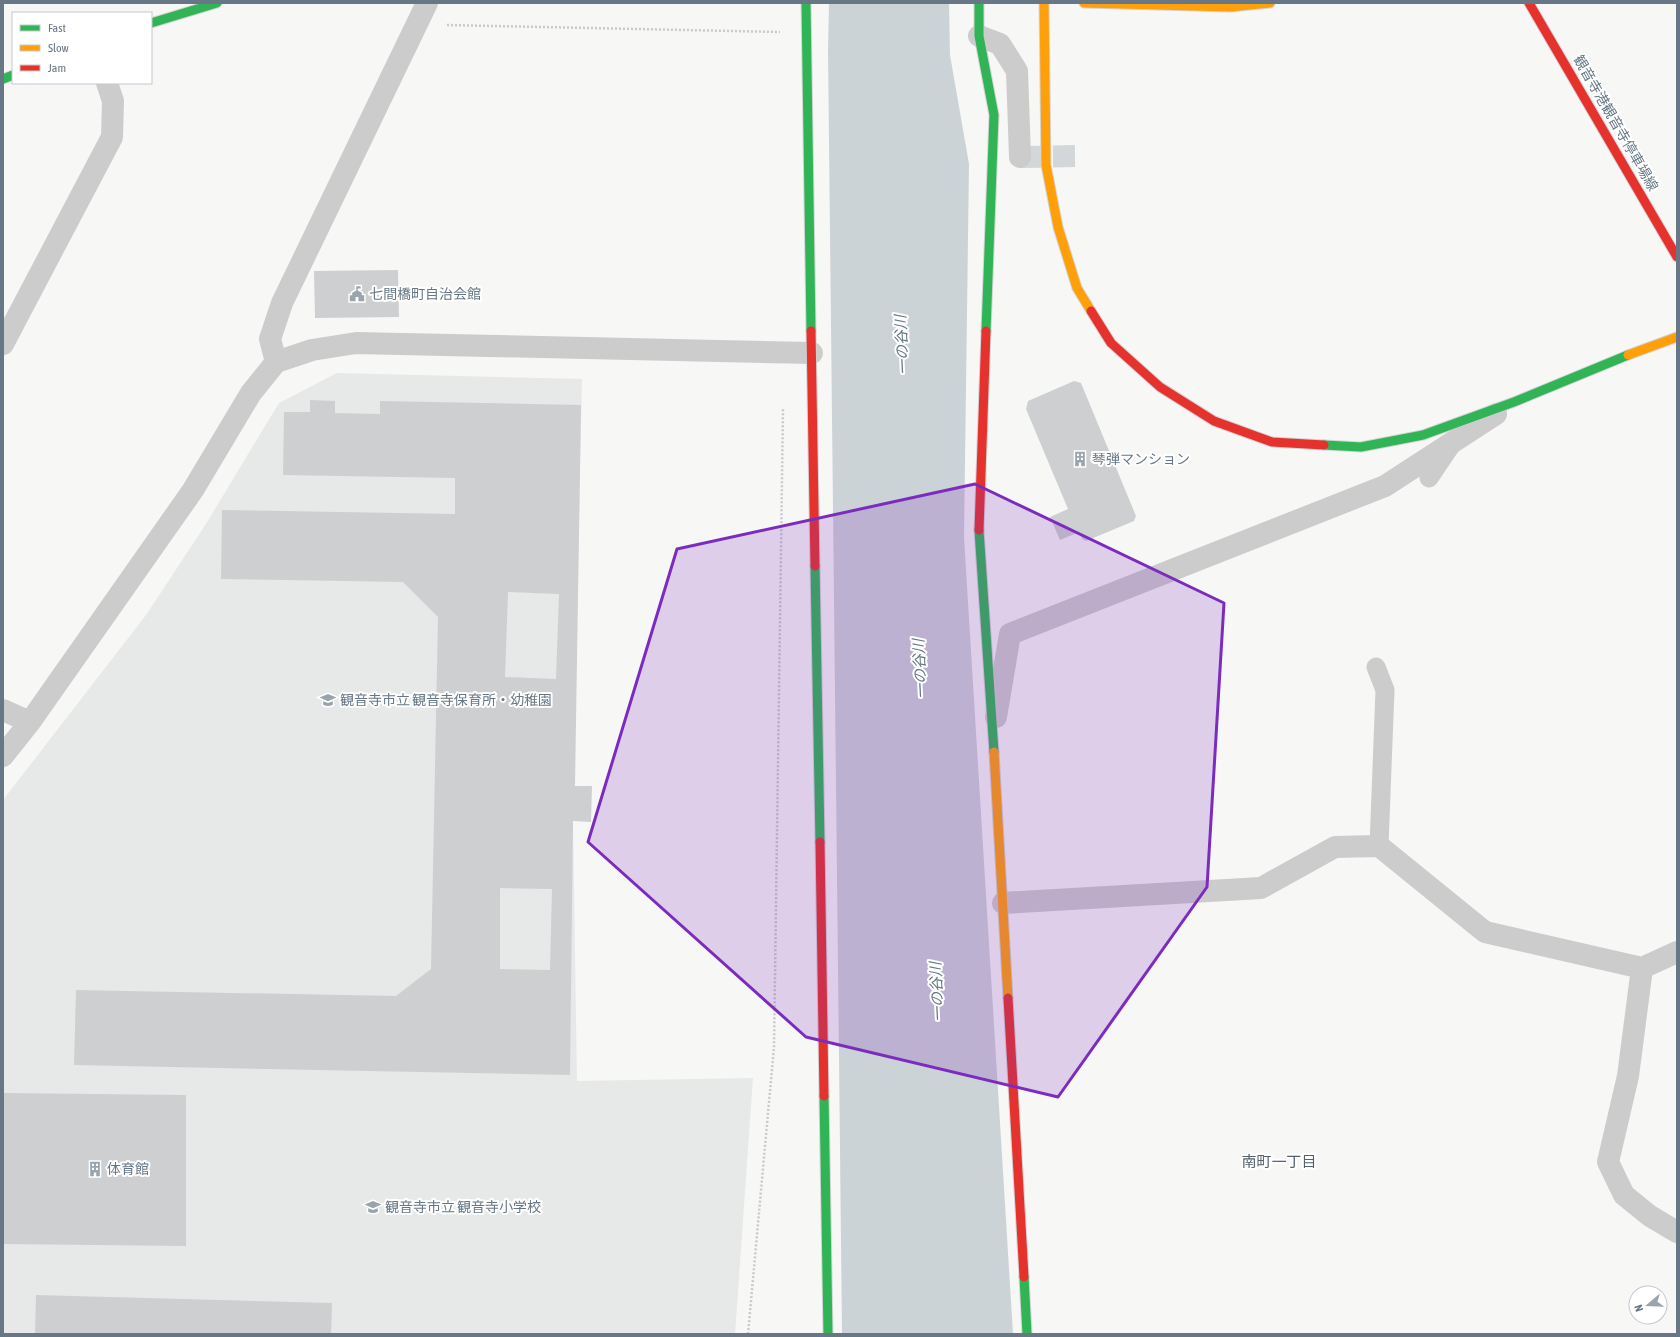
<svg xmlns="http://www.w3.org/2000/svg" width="1680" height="1337" viewBox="0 0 1680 1337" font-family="'Asap Condensed','Noto Sans JP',sans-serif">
<rect width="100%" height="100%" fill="#f7f7f6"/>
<!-- built -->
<path fill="#e7e8e8" d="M337,373L582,379L573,821L577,1081L753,1078L735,1334H3V800L146,615L204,527L279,403Z"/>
<!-- water -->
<path fill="#ccd3d6" d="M829,3H949L950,55L969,164L964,537L1013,1334H842L828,50Z"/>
<!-- building -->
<path fill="#cecfd0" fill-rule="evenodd" d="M398,270L399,317L315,318L314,271Z
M1074,381L1081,383L1136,516L1134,521L1086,541L1082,539L1079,532L1060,540L1050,517L1068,509L1026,409L1028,401Z
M310,400L335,401V413L380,414V401L581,405L575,786H592L591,822L573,821L570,1075L74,1065L76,990L396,996L431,969L438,617L403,582L221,579L222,510L455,514V478L283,475L284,412H310ZM508,592L559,594L556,679L505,677ZM500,888L552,889L550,970L500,969Z
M3,1093L186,1095V1246L3,1244Z
M36,1295L332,1303L331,1334H35Z"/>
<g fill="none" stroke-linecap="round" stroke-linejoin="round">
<!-- street-tunnel -->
<path stroke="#d3d7da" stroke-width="22" stroke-dasharray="22 11" stroke-linecap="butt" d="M1020,157L1082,156"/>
<!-- fast casing -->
<g stroke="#d3d4d5" stroke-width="11">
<path id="fast" d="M806,3L811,331
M979,3V36L994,115L986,331
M151,23L217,3
M3,79L13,75
M1324,445L1361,447L1423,435L1514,402L1628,355
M979,530L994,752
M815,566L820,842
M824,1096L828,1334
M1024,1277L1027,1334"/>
</g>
<!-- slow casing -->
<g stroke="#d3d4d5" stroke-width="11">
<path id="slow" d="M1044,3L1046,165L1058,227L1077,288L1091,311
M1084,3L1230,7L1270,3
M1628,355L1677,337
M994,752L1008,998"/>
</g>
<!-- jam casing -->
<g stroke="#d3d4d5" stroke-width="11">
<path id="jam" d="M1529,3L1677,257
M1091,311L1111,343L1160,387L1214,421L1272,442L1324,445
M811,331L815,566
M979,530L986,331
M820,842L824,1096
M1008,998L1024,1277"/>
</g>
<!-- path -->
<path stroke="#c8c9cb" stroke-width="2.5" stroke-dasharray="2 2" stroke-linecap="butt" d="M447,25L780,32
M748,1334L774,1047L783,408"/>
<!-- lane -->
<path stroke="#cccccd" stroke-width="19" d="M1429,478L1452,444
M1376,667L1385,690L1379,846"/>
<!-- street -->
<path stroke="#cccccd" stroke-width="22" d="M979,36L1000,44L1017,71L1020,157
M3,344L112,137L113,101L107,83
M276,362L312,350L356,343L812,353
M3,710L30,722
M996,717L1010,634L1385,486L1496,414
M3,756L30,722L193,490L251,393L276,362L270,339L282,303L427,3
M1003,903L1261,888L1335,847L1379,846L1485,932L1642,968L1677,952
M1642,968L1628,1076L1608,1162L1624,1195L1650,1216L1677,1232"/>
<!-- fast -->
<use href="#fast" stroke="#30b455" stroke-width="9"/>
<!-- slow -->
<use href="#slow" stroke="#ff9f0a" stroke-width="9"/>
<!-- jam -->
<use href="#jam" stroke="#e5322d" stroke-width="9"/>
</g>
<!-- marked area -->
<path fill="#7b2cbf" fill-opacity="0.2" stroke="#7b2cbf" stroke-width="3" stroke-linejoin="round" d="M975,484L1224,603L1207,887L1058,1097L806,1037L588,842L677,549Z"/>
<!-- icons -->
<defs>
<g id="civic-bare" transform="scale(1.2)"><path d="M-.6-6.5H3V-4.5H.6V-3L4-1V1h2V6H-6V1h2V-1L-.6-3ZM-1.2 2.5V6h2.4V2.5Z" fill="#99a4ad" stroke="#fff" stroke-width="2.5" paint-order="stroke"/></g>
<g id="building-bare" transform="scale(1.2)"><path d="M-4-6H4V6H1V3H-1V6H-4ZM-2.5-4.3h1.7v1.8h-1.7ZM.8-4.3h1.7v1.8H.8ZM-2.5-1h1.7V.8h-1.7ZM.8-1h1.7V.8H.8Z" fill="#99a4ad" stroke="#fff" stroke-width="2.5" paint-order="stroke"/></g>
<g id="school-bare" transform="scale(1.2)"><path d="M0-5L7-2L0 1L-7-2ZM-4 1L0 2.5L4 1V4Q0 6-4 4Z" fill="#99a4ad" stroke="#fff" stroke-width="2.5" paint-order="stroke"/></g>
</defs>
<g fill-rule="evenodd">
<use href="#civic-bare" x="357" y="294"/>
<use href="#building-bare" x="1080" y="459"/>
<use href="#school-bare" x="328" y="700"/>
<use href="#building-bare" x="95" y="1169"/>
<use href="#school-bare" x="373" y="1207"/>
</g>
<g text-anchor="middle" stroke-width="4" stroke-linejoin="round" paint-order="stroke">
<!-- street labels -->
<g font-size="14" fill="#677786" stroke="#fff">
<text transform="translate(1616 123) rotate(60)" y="5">観音寺港観音寺停車場線</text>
</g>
<!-- poi labels -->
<g font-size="14" fill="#677786" stroke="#fff" text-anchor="start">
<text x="369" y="299">七間橋町自治会館</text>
<text x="1092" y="464">琴弾マンション</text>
<text x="340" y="705">観音寺市立 観音寺保育所・幼稚園</text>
<text x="107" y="1174">体育館</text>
<text x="385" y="1212">観音寺市立 観音寺小学校</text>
</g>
<!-- water labels -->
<g font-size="15" font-style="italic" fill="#637881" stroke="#fff">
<text transform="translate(902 345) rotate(-93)" y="5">一の谷川</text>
<text transform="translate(920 669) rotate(-93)" y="5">一の谷川</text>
<text transform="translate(937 992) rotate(-93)" y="5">一の谷川</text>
</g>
<!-- neighbourhood labels -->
<g font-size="15" fill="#55616b" stroke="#fff">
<text x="1279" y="1167">南町一丁目</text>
</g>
</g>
<!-- border -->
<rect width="1680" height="1337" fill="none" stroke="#677786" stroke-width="8"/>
<!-- legend -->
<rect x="12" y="12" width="140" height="72" fill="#ffffff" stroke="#c2c9cf"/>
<rect x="20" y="25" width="20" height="6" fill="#30b455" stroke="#c2c9cf"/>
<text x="48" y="32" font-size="12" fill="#677786">Fast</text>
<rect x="20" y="45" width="20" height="6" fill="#ff9f0a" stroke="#c2c9cf"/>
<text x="48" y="52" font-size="12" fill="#677786">Slow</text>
<rect x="20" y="65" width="20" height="6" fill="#e5322d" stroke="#c2c9cf"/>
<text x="48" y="72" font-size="12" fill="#677786">Jam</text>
<!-- north arrow -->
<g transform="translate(1648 1305) rotate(251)"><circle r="19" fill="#ffffff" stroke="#c2c9cf"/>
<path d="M0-3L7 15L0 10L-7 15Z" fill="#99a4ad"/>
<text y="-6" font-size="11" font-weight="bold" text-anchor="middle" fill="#677786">N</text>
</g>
</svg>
